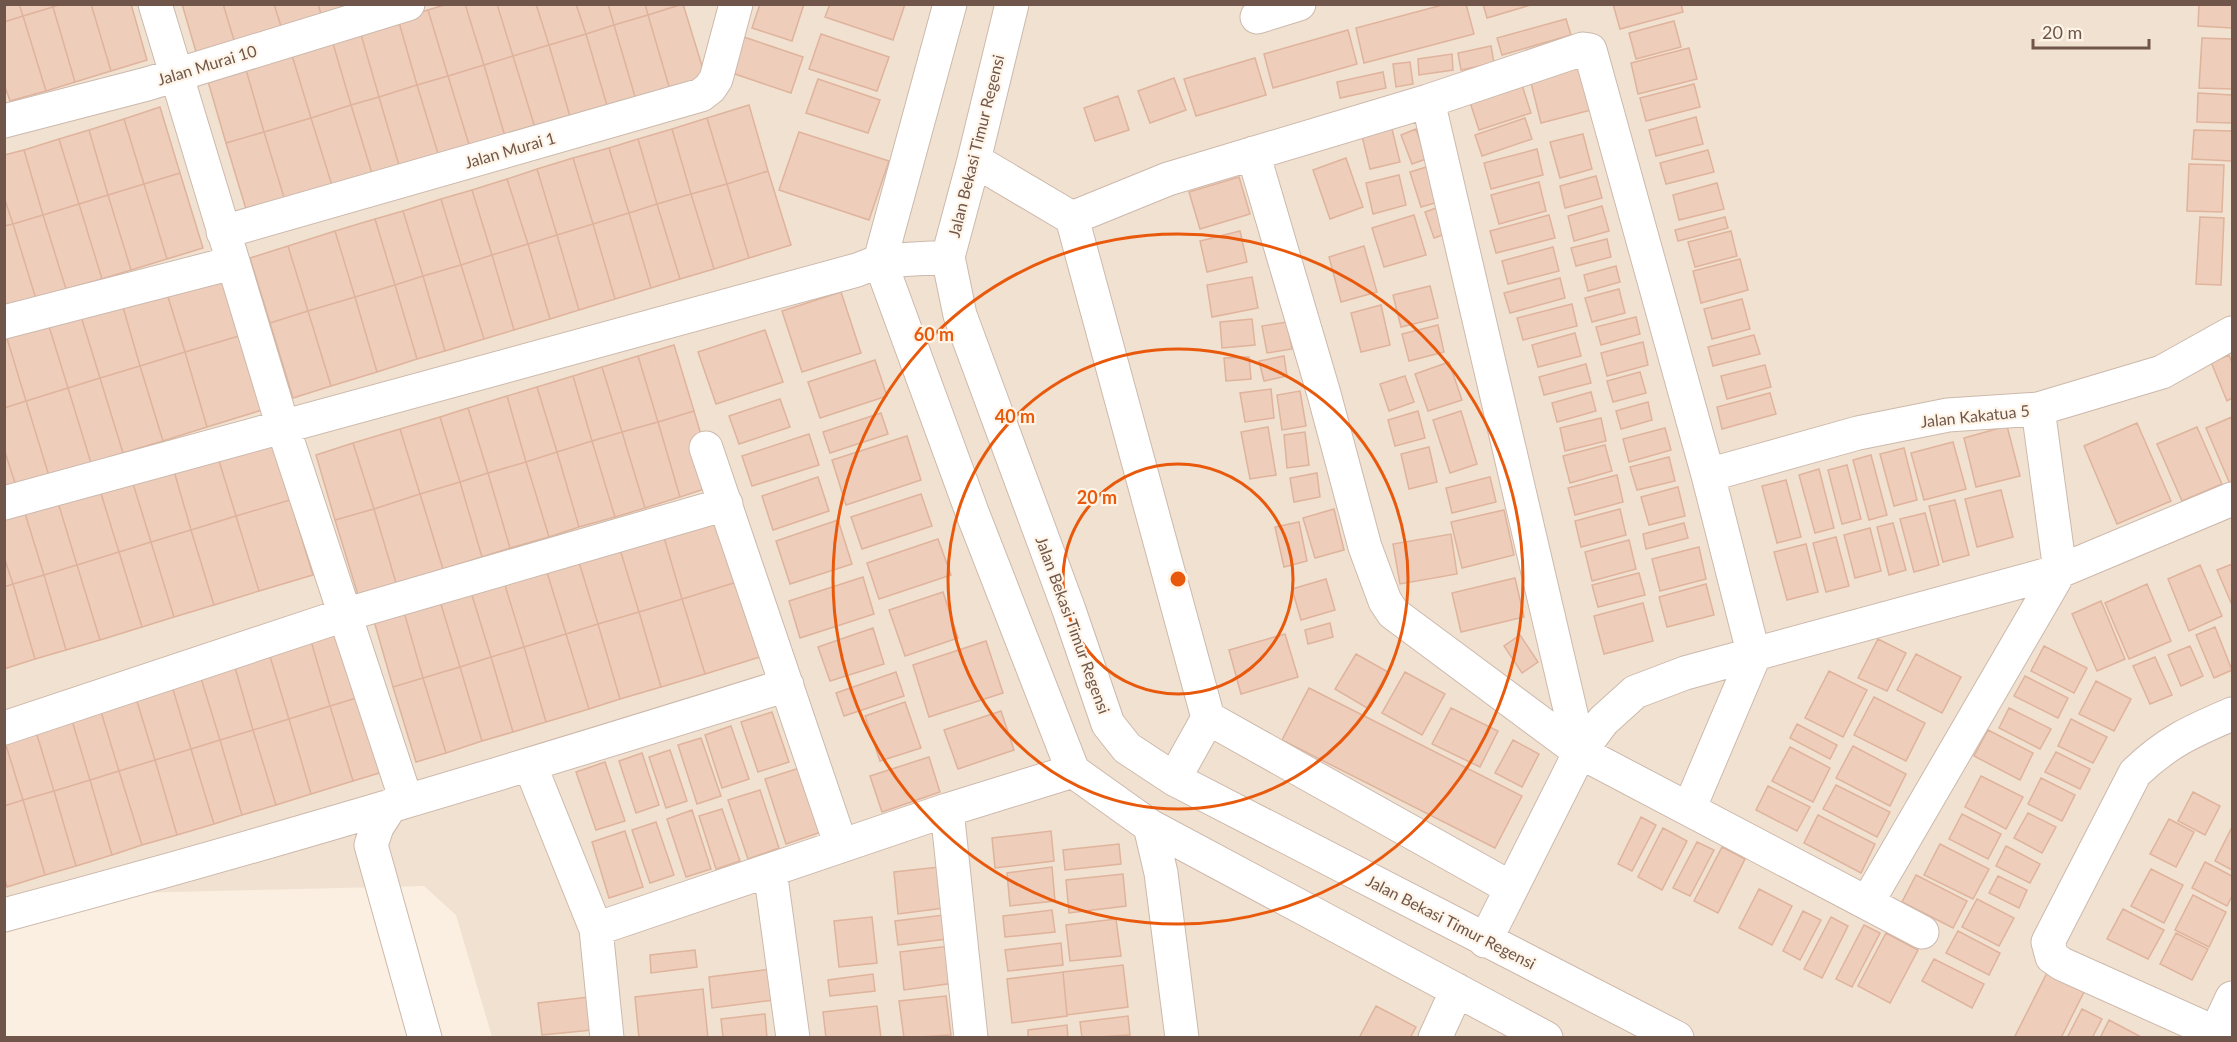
<svg xmlns="http://www.w3.org/2000/svg" width="2237" height="1042" viewBox="0 0 2237 1042" font-family="Lato,sans-serif">
<rect width="100%" height="100%" fill="#faefe1"/>
<!-- residential -->
<path fill="#f1e1d0" d="M4,5H2232V1037H492L456,915L424,886L5,896Z"/>
<!-- building -->
<path fill="#eecdbb" stroke="#dfb39c" stroke-width="1.5" d="M4,4H19L23,16L4,22Z
M19,4H52L53,7L23,16Z
M61,4H91L111,71L75,82L53,7Z
M91,4H131L147,60L111,71Z
M182,4H223L237,50L199,62Z
M223,4H274L284,36L237,50Z
M274,4H318L324,24L284,36Z
M318,4H349L352,15L324,24Z
M447,4H465L484,65L448,76L428,10Z
M465,4H497L513,56L484,65Z
M497,4H536L549,45L513,56Z
M536,4H576L586,34L549,45Z
M576,4H608L614,25L586,34Z
M608,4H645L648,15L614,25Z
M645,4H682L648,15Z
M683,4L706,79L670,90L648,15Z
M760,4H804L792,41L752,28Z
M830,4H905L893,40L825,17Z
M1446,4H1466L1474,34L1364,63L1356,28Z
M1483,4H1534L1487,18Z
M1613,4H1681L1683,12L1620,29Z
M2199,4H2232V28L2198,26Z
M53,7L75,82L46,91L23,16Z
M428,10L448,76L417,85L398,19Z
M648,15L670,90L636,100L614,25Z
M23,16L46,91L10,101L4,84V22Z
M398,19L417,85L379,97L360,31Z
M1566,19L1571,35L1502,55L1497,38Z
M1674,21L1681,47L1636,59L1629,33Z
M614,25L636,100L608,109L586,34Z
M1348,30L1357,64L1273,88L1264,54Z
M360,31L379,97L351,105L332,40Z
M586,34L608,109L571,120L549,45Z
M821,34L889,57L877,91L809,69Z
M744,37L803,57L791,93L732,73Z
M2202,38L2232,39V89L2199,88Z
M332,40L351,105L311,118L291,52Z
M549,45L571,120L536,131L513,56Z
M1491,46L1494,63L1461,70L1458,53Z
M1689,48L1697,79L1638,94L1631,63Z
M291,52L311,118L264,132L245,66Z
M1452,54L1453,70L1419,75L1418,59Z
M513,56L536,131L506,140L484,65Z
M1255,58L1266,95L1196,116L1184,79Z
M1582,60L1595,109L1541,123L1529,75Z
M1410,62L1413,84L1396,87L1393,64Z
M484,65L506,140L471,151L448,76Z
M245,66L264,132L226,143L207,78Z
M1383,72L1386,88L1340,98L1337,82Z
M448,76L471,151L440,160L417,85Z
M1174,78L1186,110L1150,123L1138,91Z
M818,79L880,100L868,133L806,113Z
M1520,79L1531,113L1479,130L1468,96Z
M1694,84L1700,107L1646,121L1640,98Z
M417,85L440,160L401,172L379,97Z
M2198,93L2232,95V123L2197,122Z
M1118,96L1129,130L1095,141L1084,108Z
M379,97L401,172L374,180L351,105Z
M351,105L374,180L334,192L311,118Z
M749,105L768,171L727,184L707,118Z
M160,107L180,173L144,184L124,119Z
M1696,117L1703,144L1656,156L1649,130Z
M311,118L334,192L287,207L264,132Z
M707,118L727,184L691,194L672,129Z
M1525,118L1532,139L1482,156L1475,135Z
M124,119L144,184L108,195L89,130Z
M672,129L691,194L657,204L638,139Z
M1392,129L1400,162L1370,169L1362,136Z
M1416,129L1426,159L1412,164L1401,135Z
M89,130L108,195L79,204L59,139Z
M2194,130L2232,131V161L2192,159Z
M264,132L287,207L249,219L226,143Z
M799,132L889,161L869,220L779,190Z
M1583,134L1592,169L1560,178L1550,142Z
M59,139L79,204L43,215L24,150Z
M638,139L657,204L629,213L609,148Z
M609,148L629,213L593,224L573,158Z
M1537,149L1543,175L1491,189L1484,163Z
M24,150L43,215L13,224L4,197V155Z
M1708,150L1714,172L1666,184L1660,163Z
M573,158L593,224L557,235L537,169Z
M1346,158L1363,207L1330,219L1313,170Z
M2189,164L2224,165L2222,212L2187,211Z
M1433,165L1445,200L1421,207L1410,172Z
M537,169L557,235L528,244L507,179Z
M768,171L791,245L749,258L727,184Z
M180,173L203,248L167,259L144,184Z
M1399,175L1406,205L1373,214L1366,183Z
M1596,176L1602,198L1565,208L1560,186Z
M1239,177L1250,214L1200,229L1189,192Z
M507,179L528,244L492,255L472,190Z
M1539,182L1546,211L1499,224L1491,195Z
M1717,183L1724,209L1679,220L1673,195Z
M144,184L167,259L131,270L108,195Z
M727,184L749,258L714,269L691,194Z
M472,190L492,255L461,265L441,199Z
M691,194L714,269L680,279L657,204Z
M108,195L131,270L102,279L79,204Z
M4,197L13,224L4,226Z
M441,199L461,265L423,276L403,211Z
M79,204L102,279L66,289L43,215Z
M657,204L680,279L651,288L629,213Z
M1602,206L1609,231L1574,241L1568,216Z
M1439,207L1448,233L1434,238L1425,212Z
M403,211L423,276L395,285L375,219Z
M629,213L651,288L615,299L593,224Z
M43,215L66,289L36,299L13,224Z
M1414,215L1426,255L1384,267L1372,228Z
M1549,215L1555,238L1496,253L1490,231Z
M1725,217L1728,228L1678,241L1675,230Z
M2200,217L2224,218L2221,285L2196,284Z
M375,219L395,285L355,297L335,231Z
M13,224L36,299L4,308V226Z
M593,224L615,299L579,310L557,235Z
M335,231L355,297L308,311L288,246Z
M1240,231L1247,262L1207,272L1200,241Z
M1731,231L1737,256L1695,267L1688,242Z
M557,235L579,310L550,319L528,244Z
M1607,239L1611,257L1576,266L1571,248Z
M528,244L550,319L514,330L492,255Z
M288,246L308,311L270,323L250,258Z
M1364,246L1377,292L1341,302L1329,257Z
M1553,247L1559,271L1508,284L1502,261Z
M492,255L514,330L484,339L461,265Z
M1740,259L1748,290L1701,303L1693,271Z
M461,265L484,339L445,351L423,276Z
M1616,266L1620,282L1588,291L1584,275Z
M220,270L239,336L185,352L165,287Z
M423,276L445,351L417,359L395,285Z
M1252,277L1258,308L1212,317L1207,285Z
M1560,278L1565,298L1510,313L1504,293Z
M395,285L417,359L377,372L355,297Z
M1430,286L1438,318L1401,327L1393,295Z
M165,287L185,352L140,366L121,300Z
M1619,289L1625,313L1592,322L1585,298Z
M841,292L861,353L802,372L782,311Z
M355,297L377,372L331,386L308,311Z
M1742,299L1750,329L1712,339L1704,309Z
M121,300L140,366L100,378L80,313Z
M1572,304L1577,326L1523,340L1517,318Z
M1381,305L1390,345L1361,352L1351,313Z
M308,311L331,386L293,398L270,323Z
M80,313L100,378L68,388L48,323Z
M1636,317L1640,334L1601,345L1596,327Z
M1252,319L1255,345L1222,348L1220,322Z
M1287,322L1292,349L1267,353L1262,326Z
M48,323L68,388L26,401L6,335Z
M1438,325L1444,352L1409,361L1402,334Z
M765,330L783,382L716,404L698,352Z
M1575,333L1581,356L1538,367L1532,345Z
M6,335L26,401L4,408V336Z
M1754,335L1760,354L1713,366L1708,347Z
M239,336L262,410L207,427L185,352Z
M1643,342L1648,365L1607,376L1601,353Z
M674,345L694,411L658,422L638,356Z
M185,352L207,427L163,441L140,366Z
M2229,355L2232,363V398L2227,401L2211,362Z
M638,356L658,422L622,432L602,367Z
M1284,356L1287,376L1264,381L1259,361Z
M1249,357L1251,379L1226,381L1224,358Z
M875,360L887,396L820,418L808,382Z
M1449,362L1462,400L1428,411L1415,374Z
M1586,364L1591,383L1544,395L1539,377Z
M1765,365L1771,387L1727,399L1721,376Z
M140,366L163,441L123,453L100,378Z
M602,367L622,432L592,441L573,376Z
M1640,372L1646,393L1613,402L1607,381Z
M573,376L592,441L557,452L537,387Z
M1405,376L1414,402L1389,411L1380,384Z
M100,378L123,453L91,463L68,388Z
M537,387L557,452L526,462L507,396Z
M68,388L91,463L49,476L26,401Z
M1271,389L1274,418L1245,422L1240,393Z
M1300,391L1306,426L1282,430L1277,395Z
M1591,392L1596,411L1557,422L1552,403Z
M1770,393L1776,414L1722,429L1717,407Z
M507,396L526,462L488,473L468,408Z
M780,399L790,427L739,444L729,416Z
M26,401L49,476L16,486L4,449V408Z
M1648,402L1652,420L1621,429L1616,411Z
M468,408L488,473L460,482L440,417Z
M694,411L716,485L680,497L658,422Z
M1418,411L1425,438L1395,446L1388,420Z
M1461,411L1477,464L1450,473L1433,420Z
M881,413L888,434L830,453L823,432Z
M440,417L460,482L420,494L400,429Z
M2232,417V483L2230,484L2206,428Z
M1601,418L1606,441L1565,451L1560,428Z
M658,422L680,497L645,508L622,432Z
M2137,423L2171,501L2117,524L2084,446Z
M2007,426L2020,476L1976,487L1964,438Z
M1268,427L1276,475L1250,479L1241,432Z
M2197,427L2222,484L2182,501L2157,444Z
M1665,428L1671,450L1629,462L1623,439Z
M400,429L420,494L374,509L353,443Z
M622,432L645,508L615,517L592,441Z
M1305,432L1309,465L1287,468L1284,435Z
M271,434L290,500L236,516L216,451Z
M809,434L819,465L752,486L742,456Z
M907,436L921,480L846,505L832,460Z
M592,441L615,517L579,527L557,452Z
M1953,442L1966,489L1924,500L1911,453Z
M353,443L374,509L335,520L316,455Z
M1605,445L1612,471L1570,483L1563,456Z
M1429,447L1437,482L1409,489L1401,454Z
M1904,448L1917,500L1894,506L1880,454Z
M4,449L16,486L4,489Z
M216,451L236,516L191,530L172,464Z
M557,452L579,527L549,537L526,462Z
M1871,455L1887,515L1869,520L1853,460Z
M1669,457L1675,481L1637,490L1630,467Z
M526,462L549,537L510,548L488,473Z
M172,464L191,530L151,542L131,477Z
M1847,465L1861,519L1842,524L1828,470Z
M1819,469L1834,528L1815,533L1799,475Z
M488,473L510,548L482,557L460,482Z
M1317,473L1320,497L1294,502L1290,478Z
M1617,475L1623,502L1575,515L1568,488Z
M131,477L151,542L119,552L99,487Z
M818,477L829,511L773,530L762,496Z
M1490,477L1496,502L1452,513L1446,488Z
M1786,480L1801,537L1777,543L1762,486Z
M460,482L482,557L443,569L420,494Z
M99,487L119,552L77,565L57,499Z
M1678,487L1685,516L1649,525L1641,497Z
M2001,490L2013,537L1977,547L1965,499Z
M420,494L443,569L396,583L374,509Z
M921,494L932,526L862,549L851,517Z
M57,499L77,565L44,575L24,510Z
M290,500L313,575L259,591L236,516Z
M1955,500L1969,555L1943,562L1929,506Z
M374,509L396,583L358,595L335,520Z
M1334,509L1344,550L1315,558L1303,518Z
M1620,509L1626,535L1581,547L1575,521Z
M24,510L44,575L13,584L4,557V516Z
M1504,510L1514,555L1462,568L1451,522Z
M1925,513L1939,565L1914,572L1900,519Z
M236,516L259,591L214,605L191,530Z
M718,517L737,582L682,599L663,534Z
M838,520L852,564L790,584L776,541Z
M1299,522L1307,561L1284,567L1275,527Z
M1684,523L1688,538L1646,549L1643,534Z
M1893,523L1906,570L1889,575L1877,527Z
M1870,528L1881,571L1855,578L1844,535Z
M191,530L214,605L174,617L151,542Z
M663,534L682,599L639,612L619,546Z
M1451,534L1457,574L1400,584L1393,544Z
M1836,537L1849,586L1826,592L1813,543Z
M938,539L951,575L879,599L867,563Z
M1629,540L1636,569L1592,581L1585,552Z
M151,542L174,617L142,627L119,552Z
M1806,544L1818,592L1787,600L1774,552Z
M619,546L639,612L598,624L578,559Z
M1699,547L1706,579L1660,591L1652,559Z
M119,552L142,627L100,640L77,565Z
M4,557L13,584L4,587Z
M578,559L598,624L566,634L546,569Z
M2232,564V605L2217,570Z
M77,565L100,640L66,650L44,575Z
M2200,565L2222,616L2189,631L2168,579Z
M546,569L566,634L524,647L504,582Z
M1639,573L1645,595L1598,607L1592,585Z
M44,575L66,650L35,659L13,584Z
M863,577L874,614L800,638L789,601Z
M1515,578L1524,617L1461,632L1452,593Z
M1326,579L1335,610L1301,620L1292,589Z
M504,582L524,647L491,657L471,592Z
M737,582L760,657L705,674L682,599Z
M13,584L35,659L4,669V587Z
M1706,584L1714,615L1667,627L1659,597Z
M2147,584L2171,641L2129,659L2105,603Z
M471,592L491,657L460,667L440,601Z
M943,592L958,638L905,656L889,610Z
M682,599L705,674L661,687L639,612Z
M440,601L460,667L423,678L404,612Z
M2101,601L2125,659L2097,671L2072,614Z
M1643,603L1653,641L1604,654L1594,616Z
M404,612L423,678L393,687L374,621Z
M639,612L661,687L620,699L598,624Z
M1330,623L1333,637L1308,644L1305,630Z
M598,624L620,699L589,709L566,634Z
M2215,627L2232,670L2214,678L2196,635Z
M873,628L884,664L830,681L818,647Z
M343,631L363,696L330,706L311,641Z
M566,634L589,709L546,722L524,647Z
M1285,634L1298,677L1241,694L1229,650Z
M1520,635L1538,662L1522,673L1504,646Z
M1878,639L1906,653L1887,691L1858,678Z
M311,641L330,706L289,719L269,653Z
M986,641L1003,693L929,717L913,665Z
M2044,646L2087,668L2074,693L2031,671Z
M2190,646L2203,676L2181,686L2168,655Z
M524,647L546,722L513,732L491,657Z
M269,653L289,719L253,730L234,664Z
M1356,654L1388,672L1367,708L1335,689Z
M1916,654L1961,677L1942,713L1897,690Z
M491,657L513,732L482,741L460,667Z
M2155,657L2172,695L2150,704L2133,666Z
M234,664L253,730L220,740L200,675Z
M460,667L482,741L446,753L423,678Z
M1829,671L1867,690L1843,737L1805,718Z
M896,672L904,696L844,716L836,693Z
M1405,672L1445,694L1422,735L1382,713Z
M200,675L220,740L191,749L171,683Z
M2025,676L2068,698L2058,718L2014,696Z
M423,678L446,753L416,762L393,687Z
M2096,681L2131,699L2114,731L2079,714Z
M171,683L191,749L155,760L135,695Z
M1309,688L1522,796L1495,848L1282,740Z
M135,695L155,760L119,771L99,705Z
M363,696L386,771L353,781L330,706Z
M1874,697L1925,723L1906,761L1854,735Z
M905,702L921,748L880,761L865,716Z
M99,705L119,771L90,780L70,714Z
M330,706L353,781L311,794L289,719Z
M1451,708L1498,731L1480,767L1432,744Z
M2009,708L2051,729L2040,749L1999,728Z
M1001,711L1014,750L958,769L944,730Z
M772,712L789,762L758,772L741,722Z
M70,714L90,780L54,791L34,725Z
M289,719L311,794L276,805L253,730Z
M2071,719L2107,737L2093,763L2058,746Z
M1797,724L1837,745L1830,759L1790,738Z
M34,725L54,791L23,800L4,739Z
M731,726L749,779L722,788L705,735Z
M253,730L276,805L242,815L220,740Z
M1988,730L2033,753L2020,780L1974,756Z
M701,738L721,796L697,804L678,745Z
M4,739L23,800L4,806Z
M220,740L242,815L214,824L191,749Z
M1513,740L1539,754L1522,787L1495,773Z
M1853,746L1906,774L1890,806L1836,778Z
M1790,747L1830,768L1813,802L1772,781Z
M191,749L214,824L177,835L155,760Z
M670,750L687,801L666,808L649,757Z
M2056,752L2090,769L2080,789L2045,772Z
M642,753L659,805L636,813L619,761Z
M929,757L940,792L882,812L870,776Z
M155,760L177,835L142,845L119,771Z
M605,762L625,821L596,830L576,772Z
M812,764L833,828L786,844L765,779Z
M119,771L142,845L112,855L90,780Z
M1981,776L2023,797L2006,829L1965,807Z
M2041,778L2075,795L2062,821L2028,804Z
M90,780L112,855L76,866L54,791Z
M1836,785L1890,812L1877,837L1823,809Z
M1768,786L1810,807L1797,831L1756,810Z
M760,790L779,848L748,859L728,800Z
M54,791L76,866L45,875L23,800Z
M2193,792L2220,806L2205,835L2178,821Z
M23,800L45,875L7,887L4,877V806Z
M722,809L740,861L716,869L699,816Z
M692,810L711,869L686,877L667,819Z
M2028,813L2056,827L2042,853L2014,838Z
M1962,814L2001,834L1988,859L1949,839Z
M1818,815L1875,844L1861,873L1804,843Z
M1641,817L1656,825L1632,871L1618,864Z
M2169,819L2194,832L2176,867L2150,854Z
M656,822L674,875L650,883L632,830Z
M1663,828L1687,841L1662,890L1638,877Z
M2231,829L2232,830V870L2215,861Z
M625,831L643,887L609,898L592,842Z
M1051,831L1054,861L995,868L992,838Z
M1697,842L1714,850L1690,896L1673,888Z
M1119,844L1121,864L1065,870L1063,850Z
M1940,844L1989,869L1973,899L1924,875Z
M2006,846L2040,864L2030,883L1996,866Z
M1722,847L1745,859L1718,913L1694,901Z
M2205,862L2232,876V896L2227,906L2192,888Z
M939,867L944,908L898,914L894,872Z
M1052,867L1055,901L1010,906L1007,873Z
M2151,869L2183,885L2164,923L2131,906Z
M1123,874L1126,906L1069,913L1066,880Z
M1916,875L1967,901L1953,928L1902,902Z
M1998,876L2027,890L2019,908L1989,893Z
M1759,889L1792,906L1772,945L1739,928Z
M2193,895L2226,912L2209,947L2175,930Z
M1977,899L2014,918L1999,946L1962,927Z
M2123,909L2164,930L2148,959L2107,939Z
M1052,910L1055,932L1005,937L1003,916Z
M1803,911L1821,920L1800,960L1783,951Z
M944,915L947,939L898,945L895,921Z
M872,917L877,963L839,967L834,921Z
M1831,917L1848,926L1822,978L1804,969Z
M1116,919L1121,956L1070,961L1066,925Z
M1864,925L1880,933L1852,987L1836,979Z
M1958,931L2000,953L1989,975L1946,953Z
M1886,933L1918,950L1890,1003L1858,986Z
M2176,933L2208,949L2192,980L2160,964Z
M1061,943L1063,965L1008,971L1005,950Z
M950,946L954,983L904,990L900,952Z
M695,950L697,967L651,973L650,955Z
M1934,959L1984,984L1972,1008L1922,981Z
M1123,965L1128,1007L1067,1015L1063,972Z
M2051,965L2088,984L2061,1038H2014Z
M771,969L774,1000L712,1008L709,977Z
M1063,972L1067,1016L1012,1023L1007,979Z
M873,974L875,991L830,996L828,980Z
M703,989L708,1038H639L635,997Z
M946,996L951,1035L904,1038L899,1001Z
M589,997L592,1030L542,1035L538,1003Z
M877,1006L881,1038H826L823,1012Z
M1376,1006L1416,1027L1410,1038H1359Z
M2082,1009L2102,1019L2092,1038H2067Z
M765,1014L767,1038H723L721,1019Z
M1128,1016L1130,1035L1082,1038L1080,1022Z
M2109,1020L2143,1038H2100Z
M1067,1025L1068,1038H1028V1030Z"/>
<g fill="none" stroke-linecap="round" stroke-linejoin="round">
<!-- street casing -->
<g stroke="#cdb9ac" stroke-width="35">
<path id="street" d="M155,4L283,427L406,800
M950,4L880,261L972,512L1073,771L1150,826L1546,1038
M1012,4L974,160L948,257L960,315L1069,610L1108,724L1127,748L1174,779L1677,1038
M1257,17L1299,4
M1428,101L1580,752
M4,121L147,84L408,4
M1253,153L1324,394L1365,547L1385,601L1393,613L1580,752L1922,932
M974,160L1072,218
M223,232L701,95L710,88L716,79L736,4
M4,322L232,263
M706,448L841,846
M1708,475L1858,433L1948,415L2038,409L2162,372L2232,333
M4,503L857,270L880,261L948,257
M4,728L344,615L726,504
M530,765L596,929L607,1038
M1174,779L1208,718
M391,805L377,827L371,845L425,1038
M947,810L971,1038
M1150,826L1161,873L1182,1038
M770,870L793,1038
M1511,888L1208,718L1072,218L1168,179L1428,101L1583,49L1590,50L1708,475L1754,656L1689,809
M1867,903L2060,571L2038,409
M4,915C267,845 527,766 787,685
M596,929L947,810L1073,771
M1485,941L1580,752L1603,721L1635,692L1685,673L2060,571L2232,499
M2216,1032L2232,998
M1435,1038L1457,990
M2227,1038L2062,964L2052,957L2048,942L2135,773C2167,742 2192,731 2232,714"/>
</g>
<!-- street -->
<use href="#street" stroke="#fff" stroke-width="33"/>
</g>
<!-- distance rings -->
<g fill="none" stroke="#e8590c" stroke-width="3">
<circle cx="1178" cy="579" r="115"/>
<circle cx="1178" cy="579" r="230"/>
<circle cx="1178" cy="579" r="345"/>
</g>
<g text-anchor="middle" stroke-width="4.5" stroke-linejoin="round" paint-order="stroke">
<!-- street labels -->
<g font-size="16" fill="#70564a" stroke="#fef4e7">
<text transform="translate(207 65) rotate(-17)" y="6">Jalan Murai 10</text>
<text transform="translate(976 146) rotate(-76)" y="6">Jalan Bekasi Timur Regensi</text>
<text transform="translate(510 150) rotate(-16)" y="6">Jalan Murai 1</text>
<text transform="translate(1975 416) rotate(-6)" y="6">Jalan Kakatua 5</text>
<text transform="translate(1073 625) rotate(70)" y="6">Jalan Bekasi Timur Regensi</text>
<text transform="translate(1451 922) rotate(27)" y="6">Jalan Bekasi Timur Regensi</text>
</g>
</g>
<circle cx="1178" cy="579" r="9" fill="#e8590c" stroke="#fef4e7" stroke-width="3"/>
<g font-size="18" text-anchor="middle" font-weight="bold" fill="#e8590c" stroke="#fef4e7" stroke-width="4.5" stroke-linejoin="round" paint-order="stroke">
<text x="934" y="341">60 m</text>
<text x="1015" y="423">40 m</text>
<text x="1097" y="504">20 m</text>
</g>
<!-- border -->
<rect width="2237" height="1042" fill="none" stroke="#70564a" stroke-width="12"/>
<!-- scale -->
<path d="M2033 39v9h116v-9" fill="none" stroke="#70564a" stroke-width="3"/>
<text x="2042" y="39" font-size="18" fill="#70564a" stroke="#fef4e7" stroke-width="4.5" paint-order="stroke">20 m</text>
</svg>
